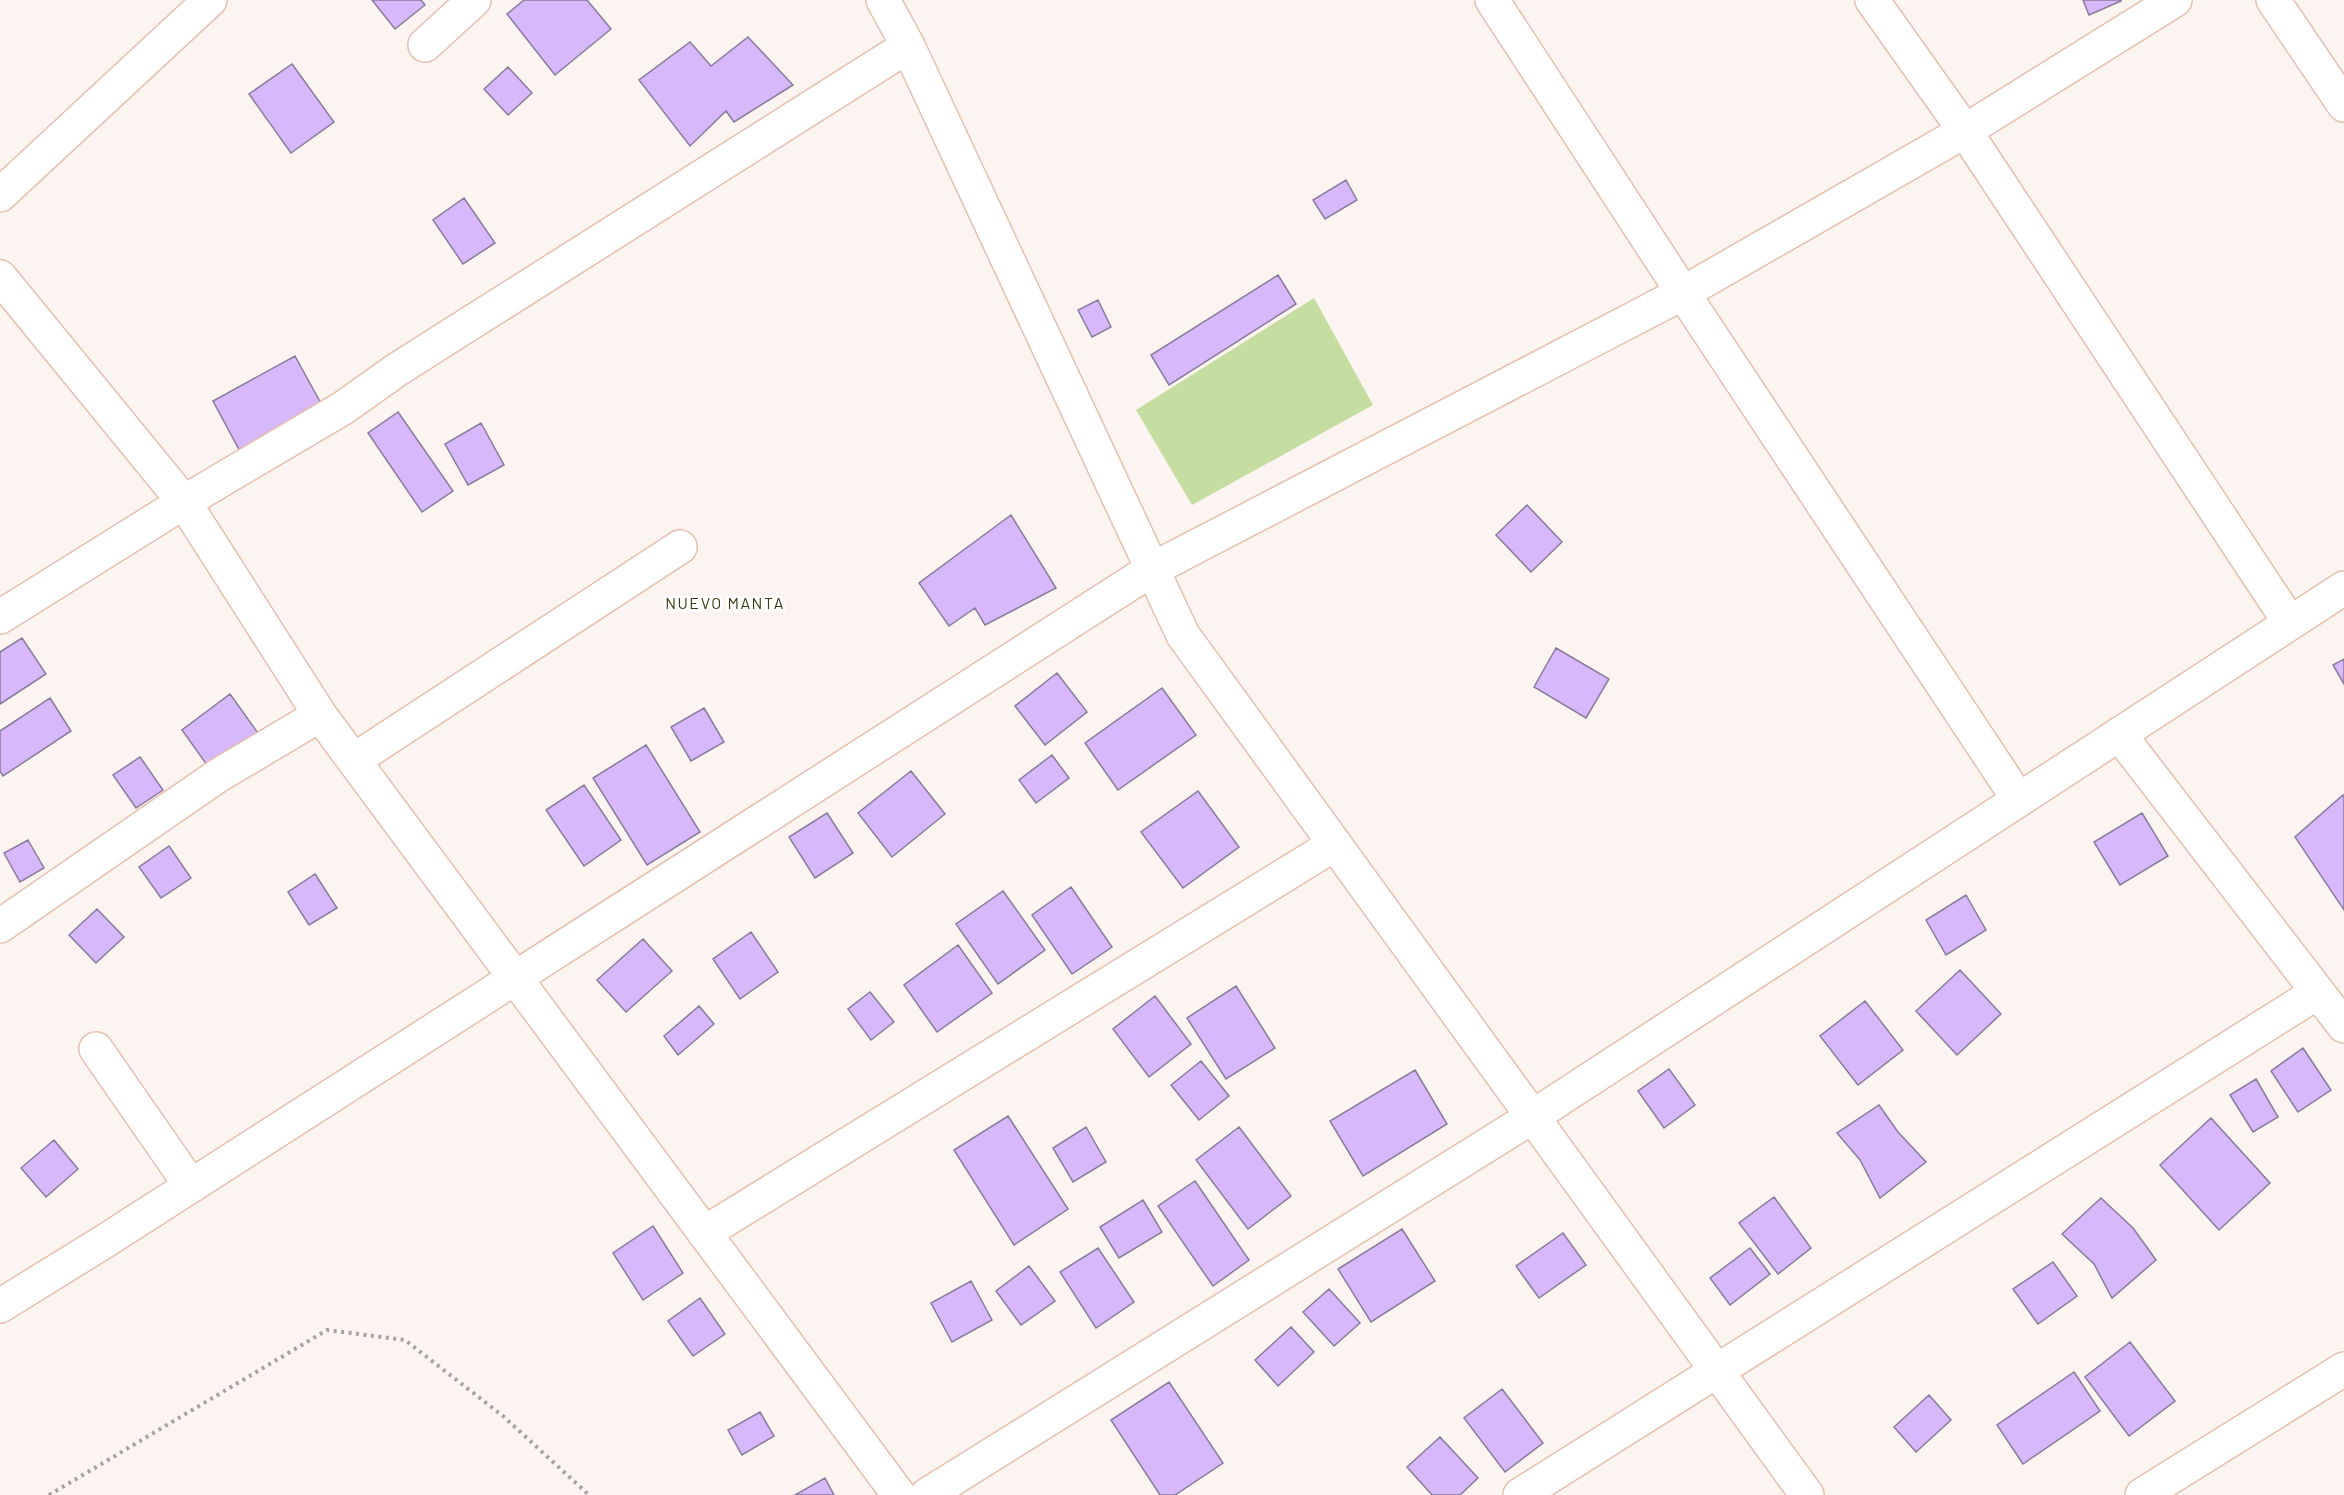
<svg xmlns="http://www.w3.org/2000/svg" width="2344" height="1495" viewBox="0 0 2344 1495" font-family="Barlow,sans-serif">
<rect width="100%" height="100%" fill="#fcf4f0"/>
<!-- green -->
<path fill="#c6dda1" d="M1314,298L1373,405L1192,505L1136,410Z"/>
<!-- building -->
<path fill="#d6b8fb" stroke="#897b9b" stroke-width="1.5" d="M372,0H421L425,5L395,29Z
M524,0H587L611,29L555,75L507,14Z
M2083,0H2121V1L2089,15Z
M748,37L793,85L734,122L726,111L690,146L639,80L690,42L711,66Z
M292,64L334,122L291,153L249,94Z
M508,67L532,93L508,115L484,89Z
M1346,180L1357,200L1325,219L1313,200Z
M464,198L495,243L463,264L433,220Z
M1278,275L1296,304L1169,385L1151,355Z
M1098,300L1111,327L1092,337L1078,310Z
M295,356L324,409L242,455L213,401Z
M398,412L453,491L422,512L368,433Z
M481,423L504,465L468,485L445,444Z
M1527,505L1562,542L1531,572L1496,535Z
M1011,515L1056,588L985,625L975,608L949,626L919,583Z
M22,638L46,674L0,704V652Z
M1556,648L1609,679L1586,718L1534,687Z
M2344,659V684L2333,665Z
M1057,673L1087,712L1045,745L1015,706Z
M1162,688L1196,735L1118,790L1085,743Z
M230,694L258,733L210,769L182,730Z
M50,698L71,731L3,776L0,771V731Z
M704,708L724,742L691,761L671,727Z
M646,745L700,832L647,865L593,778Z
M1052,755L1069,778L1036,803L1019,780Z
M140,757L163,790L136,808L113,775Z
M911,771L945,814L892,857L858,813Z
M584,785L621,840L584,866L546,810Z
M1198,791L1239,847L1183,888L1141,832Z
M2343,795L2344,797V910L2295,837Z
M827,813L853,853L815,878L789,837Z
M2142,813L2168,856L2120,885L2094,842Z
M28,840L44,868L20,882L4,853Z
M169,846L191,878L161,898L139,867Z
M315,874L337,908L309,925L288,892Z
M1071,887L1112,947L1072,974L1032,915Z
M1003,891L1045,950L998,984L956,924Z
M1966,895L1986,930L1946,955L1926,920Z
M97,909L124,937L96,963L69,935Z
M751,932L778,972L740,999L713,959Z
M643,939L672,971L626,1012L597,980Z
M958,945L992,993L937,1032L904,985Z
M1960,970L2001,1014L1957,1055L1916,1011Z
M1236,986L1275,1048L1226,1079L1187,1018Z
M870,992L894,1022L871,1040L848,1009Z
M1155,996L1191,1044L1149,1077L1113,1029Z
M1865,1001L1903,1050L1858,1085L1820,1036Z
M699,1006L714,1024L678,1055L664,1036Z
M2303,1048L2331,1090L2298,1112L2271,1071Z
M1201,1061L1229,1096L1199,1120L1171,1085Z
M1669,1069L1695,1105L1664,1128L1638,1091Z
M1415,1070L1447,1124L1363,1176L1330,1121Z
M2256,1079L2278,1117L2253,1132L2230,1095Z
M1879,1105L1898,1132L1926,1162L1880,1198L1860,1160L1837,1133Z
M1008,1116L1068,1209L1014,1245L954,1150Z
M2211,1118L2270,1183L2219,1230L2160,1165Z
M1086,1127L1106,1162L1073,1182L1053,1148Z
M1239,1127L1291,1196L1248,1229L1196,1160Z
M54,1140L78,1169L46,1197L21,1168Z
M1195,1181L1249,1260L1213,1286L1158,1206Z
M1774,1197L1811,1248L1778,1274L1739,1223Z
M2101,1198L2133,1228L2156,1260L2112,1298L2094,1264L2062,1234Z
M1143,1200L1162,1232L1119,1258L1100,1227Z
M653,1226L683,1273L643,1300L613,1253Z
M1402,1229L1435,1281L1371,1322L1338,1269Z
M1563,1233L1586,1265L1539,1298L1516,1266Z
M1098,1248L1134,1302L1096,1328L1060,1272Z
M1750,1248L1770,1274L1730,1305L1710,1278Z
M2053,1262L2077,1296L2038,1324L2013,1289Z
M1029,1266L1055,1301L1021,1325L996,1291Z
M971,1281L992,1320L952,1342L931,1303Z
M1329,1289L1360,1323L1334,1346L1303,1312Z
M700,1298L725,1334L693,1356L668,1321Z
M1291,1327L1314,1352L1278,1386L1255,1360Z
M2130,1342L2175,1401L2129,1436L2085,1377Z
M2074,1372L2100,1411L2023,1464L1997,1425Z
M1169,1382L1223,1463L1175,1495H1160L1111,1420Z
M1502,1389L1543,1443L1505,1472L1464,1418Z
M1929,1395L1951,1420L1916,1452L1894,1427Z
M760,1412L774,1436L742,1455L728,1430Z
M1440,1437L1478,1478L1460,1495H1432L1407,1467Z
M825,1478L834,1495H795Z"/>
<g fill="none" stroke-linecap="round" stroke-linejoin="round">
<!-- minor casing -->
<g stroke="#e6bfaf" stroke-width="36">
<path id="minor" d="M883,0L908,46L1183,635L1807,1495
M1492,0L1683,293L2019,800
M1872,0L1965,131L2290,623
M2273,0L2344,105
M425,45L474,0
M0,195L210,0
M0,277L184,502L320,715L899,1495
M0,617L184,502L343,408L398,369L908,46
M2119,734L2344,1026
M354,760L680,547
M0,926L219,775L320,715
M96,1049L191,1186
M704,1233L1335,844
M0,1306L105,1241L1151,570L1683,293L1965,131L2175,0
M927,1495L1532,1117L2344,588
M1520,1495L2318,992
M2142,1495L2344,1369"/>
</g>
<!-- path -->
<path stroke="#aba09c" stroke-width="4" stroke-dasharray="3 4.5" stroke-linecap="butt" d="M49,1495L327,1330L405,1340L503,1416L589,1495"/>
<!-- minor -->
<use href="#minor" stroke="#fff" stroke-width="33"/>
</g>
<g text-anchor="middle" stroke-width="6" stroke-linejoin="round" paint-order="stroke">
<!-- neighbourhood labels -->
<g font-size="16" letter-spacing="1.5" fill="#3c3a11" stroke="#fff">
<text x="725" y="609">NUEVO MANTA</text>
</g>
</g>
</svg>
